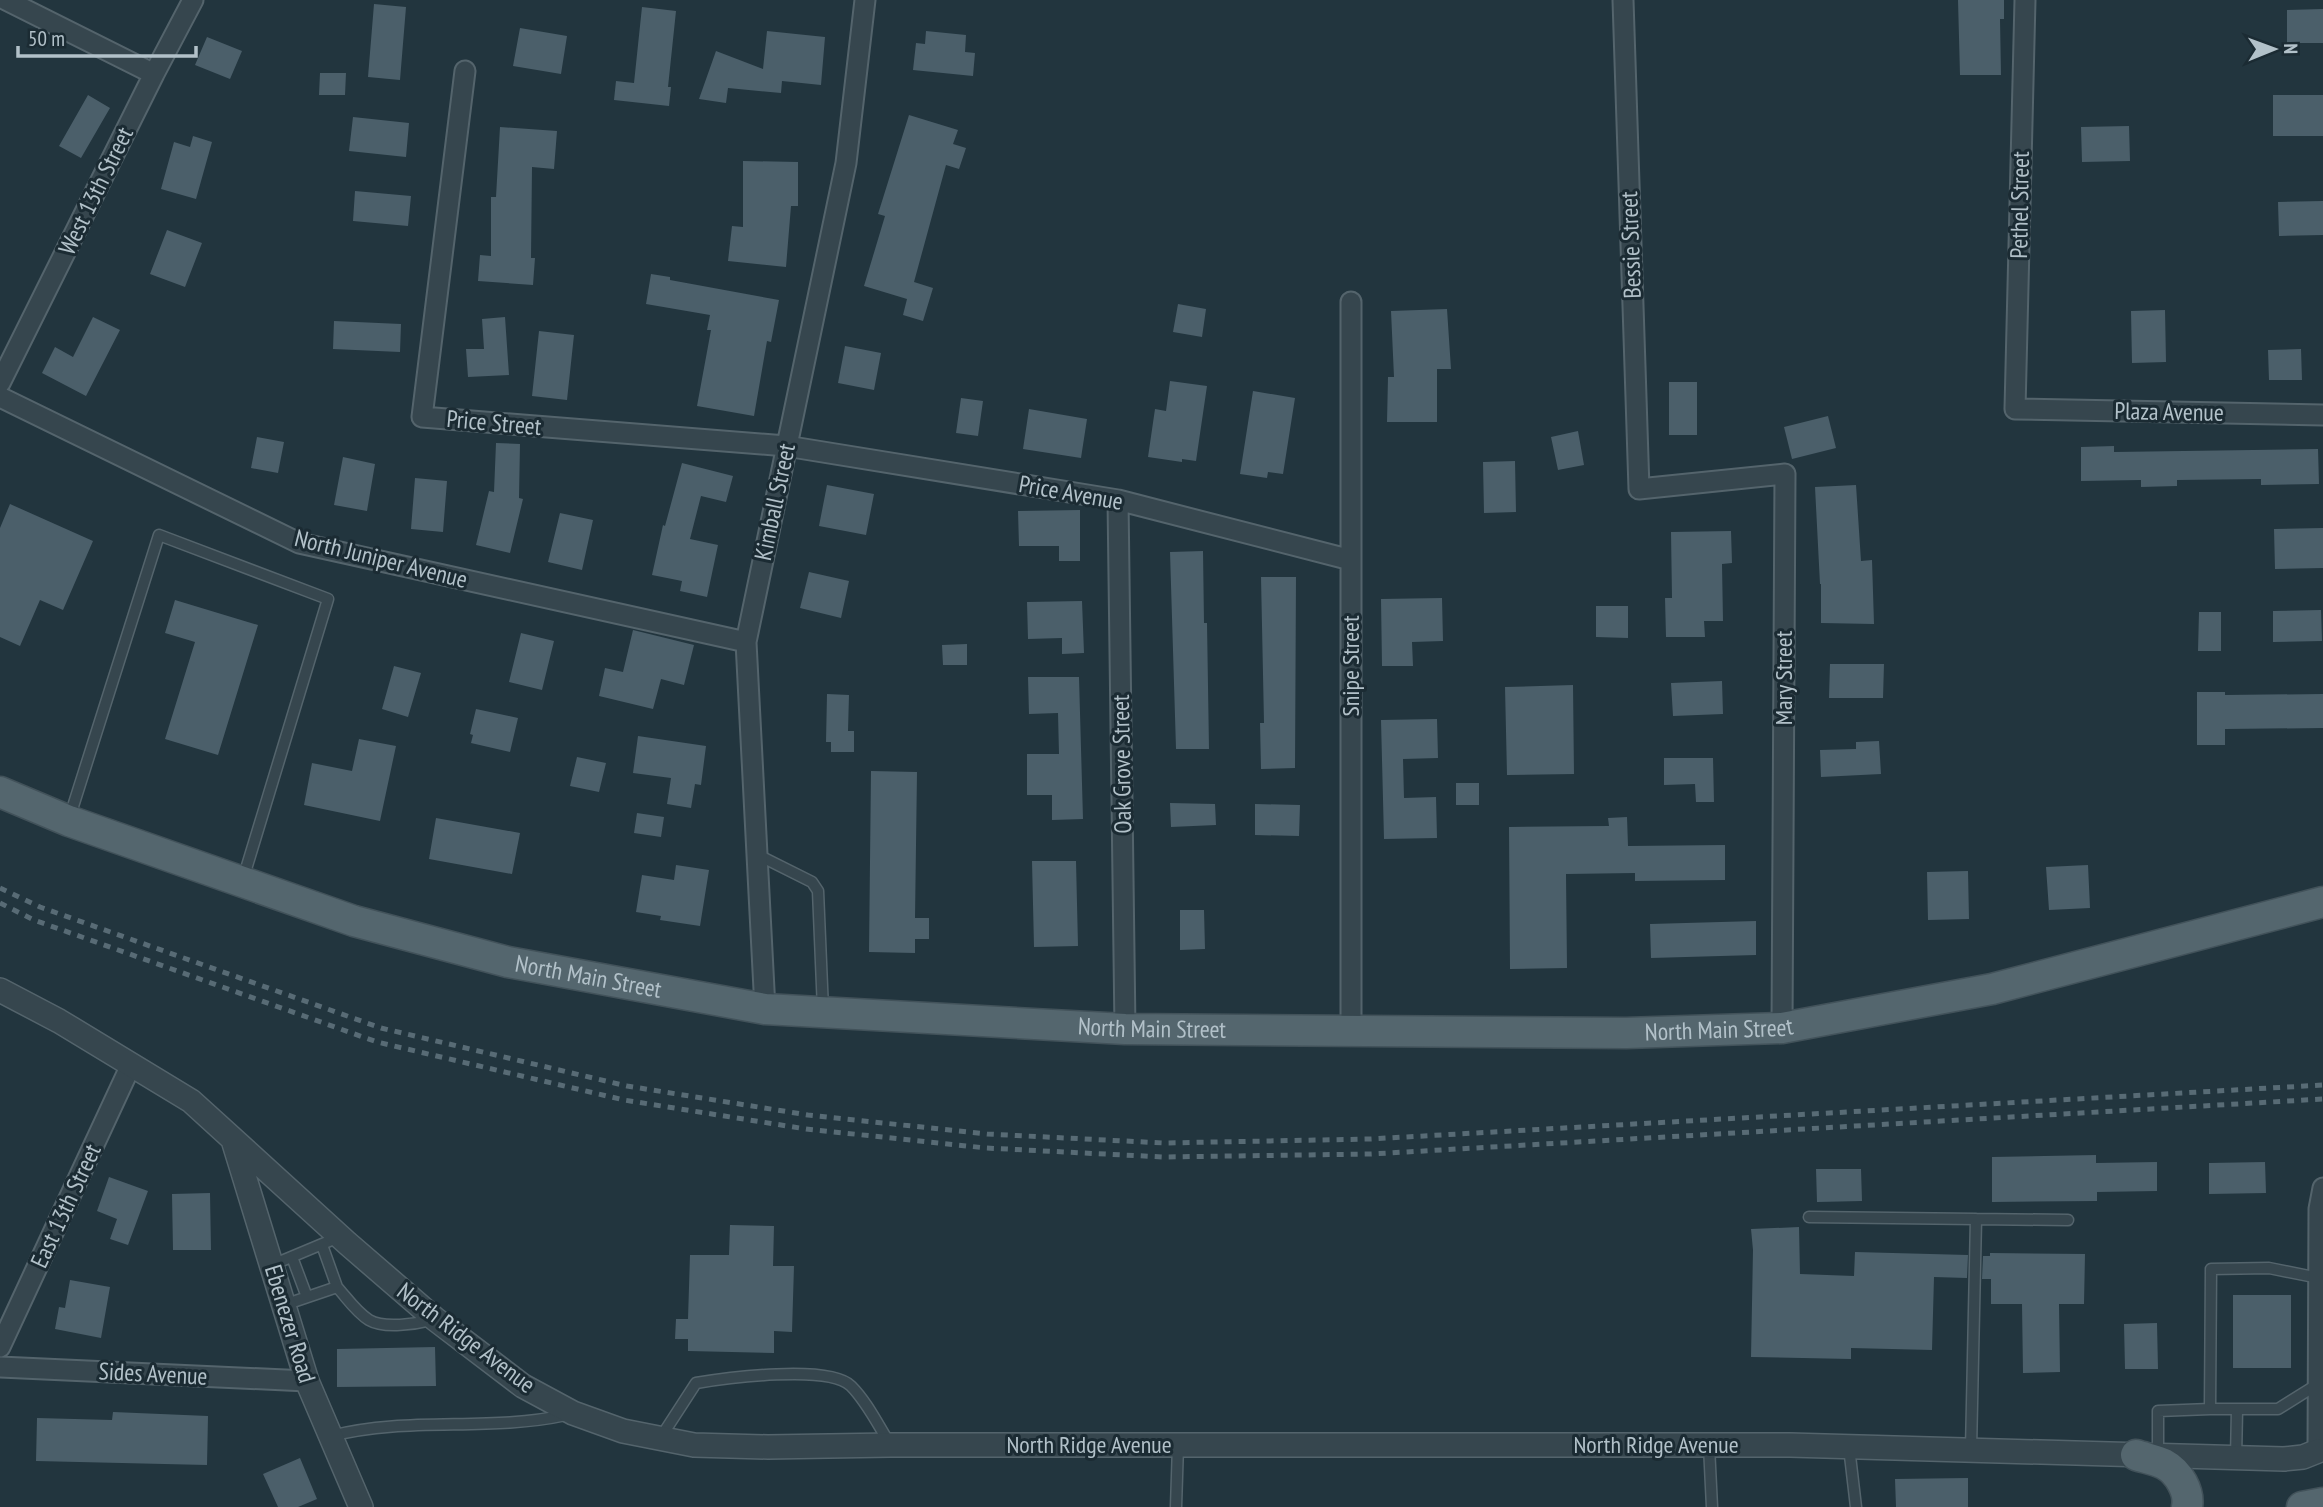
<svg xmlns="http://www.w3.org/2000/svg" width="2323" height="1507" viewBox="0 0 2323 1507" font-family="'PT Sans Narrow',sans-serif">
<rect width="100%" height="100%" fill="#22353e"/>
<!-- building -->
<path fill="#4b5f6a" d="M1958,0H2004V19H2000L2001,75H1960Z
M374,4L406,7L400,80L368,77Z
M642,7L676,11L668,87H671L669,106L614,100L616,81L634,83Z
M2323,9V43H2287V10Z
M520,28L567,36L561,74L513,66Z
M767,31L825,37L821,85L782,81L781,93L728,88L726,103L699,99L716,51L763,69Z
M926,31L966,35L965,52L975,53L973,76L913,70L916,43L925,44Z
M207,37L242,51L230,79L195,65Z
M320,73H346L345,95H319Z
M88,95L110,108L81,158L59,146Z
M2273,95H2323V136H2273Z
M909,115L958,130L953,144L966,148L959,169L946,165L914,282L933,288L923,321L903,315L907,299L864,286L885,216L878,214Z
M353,117L409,123L406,157L349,151Z
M2129,126L2130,161L2082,162L2081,127Z
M500,127L557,131L554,169L532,167L531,258H535L533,285L478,281L480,255L491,256V197H496Z
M193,136L212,142L196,199L161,189L174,142L190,147Z
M743,161L798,162V206H791L786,267L728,261L732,226L743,227Z
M355,191L411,196L408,226L353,221Z
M2323,201V235L2279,236L2278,202Z
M167,230L202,243L185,287L150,274Z
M651,274L670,277V280L779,300L771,342L767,341L754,416L697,406L711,330H707L710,315L646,304Z
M1178,304L1206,309L1202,337L1173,332Z
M1447,309L1451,369H1437V422H1387L1388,377H1394L1391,311Z
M2165,310L2166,362L2132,363L2131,311Z
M93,317L120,330L86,396L42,373L55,347L73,357Z
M505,317L509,375L468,377L466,349H484L482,319Z
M334,321L401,324L400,352L333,349Z
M539,331L574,335L567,400L532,396Z
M845,346L881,353L874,390L838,383Z
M2301,349L2302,380H2269L2268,350Z
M1170,381L1207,386L1196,461L1182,459V462L1148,457L1155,409L1166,411Z
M1669,382H1697V435H1669Z
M1253,391L1295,398L1283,474L1268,472L1267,478L1240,474Z
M961,398L983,401L978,436L956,433Z
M1029,409L1087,419L1081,458L1023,449Z
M1828,416L1836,448L1792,459L1784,427Z
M1578,431L1584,465L1558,470L1551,437Z
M257,437L284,442L278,473L251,468Z
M496,443L520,444L519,498L523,499L510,553L476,545L489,491L494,492Z
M2114,446V452L2318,449L2319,484L2261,485V479L2177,480V486L2141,487V480L2081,481V447Z
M343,457L375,464L367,511L334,505Z
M1515,461L1516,512L1484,513L1483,462Z
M682,463L733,476L726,502L701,496L690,539L718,545L707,597L680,591L682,581L652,575L663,525L665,526Z
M415,478L447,481L443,532L411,529Z
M827,485L874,494L866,535L819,526Z
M1856,485L1861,561L1872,560L1874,624L1821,623V584H1820L1815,487Z
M10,504L93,541L63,610L40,600L20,646L0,637V528Z
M1080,510V561H1059V546H1019L1018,511Z
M560,513L593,520L582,570L548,562Z
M2323,528V568L2275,569L2274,529Z
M1731,531L1732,563L1722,564L1723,621H1704L1705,637H1666L1665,598H1672L1671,532Z
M1203,551L1204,623H1207L1209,749H1176L1170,552Z
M809,572L849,581L841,618L800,608Z
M1261,577H1296L1295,768L1261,769L1260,723H1264Z
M1442,598L1443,641L1412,642L1413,666H1382L1381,599Z
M175,600L258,625L218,755L165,739L195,642L165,633Z
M1082,601L1084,653L1062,654V638L1028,639L1027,602Z
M1596,606H1628V638L1596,637Z
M2321,610L2322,641L2273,642V611Z
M2199,612H2221V651H2198Z
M633,630L694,645L684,685L661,679L653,709L599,696L605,668L623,672Z
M521,633L554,641L542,690L509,682Z
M967,644V665H943L942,645Z
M1830,664H1884L1883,698H1829Z
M394,666L421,673L408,717L382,709Z
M1028,677H1079L1083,819L1052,820V795H1027V754H1059L1058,713L1029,714Z
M1722,681L1723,714L1673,716L1671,683Z
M1573,685L1574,774L1507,775L1505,687Z
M2197,692H2225V695L2323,694V728L2225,729V745H2197Z
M827,694L849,695L848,731H854V752H831V742H826Z
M476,709L518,718L510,752L471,743L473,735L470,734Z
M1437,719L1438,758L1403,759L1404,798L1436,797L1437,838L1384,839L1381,720Z
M638,736L706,746L701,785L695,784L691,808L667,804L671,778L633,773Z
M359,739L396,746L380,821L304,805L312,763L352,771Z
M1879,741L1881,774L1821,777L1820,750L1856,749V742Z
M577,757L606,763L599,792L570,786Z
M1664,758H1713L1714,802H1696L1695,784L1664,785Z
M871,771L917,772L915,918H929V939H915V953L869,952Z
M1456,783H1479V805H1456Z
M1170,803L1215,804L1216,825L1171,827Z
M1255,804L1300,805L1299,836L1255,835Z
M637,813L664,817L661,837L634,833Z
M1627,817L1628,846L1725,845V880L1635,881V873L1566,874L1567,968L1510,969L1509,827L1609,826L1608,818Z
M436,818L520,833L512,874L429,859Z
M1032,861H1076L1078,946L1034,947Z
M676,865L709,870L700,926L660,920L661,916L636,912L642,875L674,880Z
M2088,865L2090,908L2049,910L2046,867Z
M1968,871L1969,919L1928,920L1927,872Z
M1180,910H1204L1205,949L1180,950Z
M1756,921V955L1651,958L1650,924Z
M2096,1155V1163L2157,1162V1191L2097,1192V1201L1992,1202V1157Z
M2265,1162L2266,1193L2209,1194V1163Z
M1816,1169H1861L1862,1201L1817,1202Z
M109,1177L148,1191L128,1245L110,1239L117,1219L97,1211Z
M210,1193L211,1250H173L172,1194Z
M730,1225L774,1226L773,1266H794L792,1332L774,1331V1353L688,1351V1339H675L676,1319H688L690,1255H729Z
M1799,1227L1800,1274L1854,1276L1855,1252L1968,1255L1967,1278L1934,1277L1932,1350L1851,1348V1359L1751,1357L1753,1250L1751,1229Z
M1990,1253L2085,1254L2084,1304H2059L2060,1372L2023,1373L2022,1304H1991V1279H1982L1983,1256H1990Z
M70,1280L110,1287L101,1338L55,1329L59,1307L65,1308Z
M2233,1295H2291V1368H2233Z
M2157,1323L2158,1369H2125L2124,1324Z
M435,1347L436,1386L337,1387V1349Z
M113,1412L208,1416L207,1465L36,1461L37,1418L112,1420Z
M300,1458L317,1499L298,1507H278L263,1474Z
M1968,1478V1507H1896L1895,1479Z"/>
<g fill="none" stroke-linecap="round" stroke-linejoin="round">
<!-- service casing -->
<g stroke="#54646c" stroke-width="13">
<path id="service" d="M69,819L159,535L328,599L243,879
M758,855L812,882L818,891L823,1010
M1809,1217L1976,1219
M322,1245L337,1287
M292,1257L307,1297
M272,1265L339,1237
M284,1305L337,1287C347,1298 356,1312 369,1320C384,1329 416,1324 432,1320
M2318,1384L2278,1409H2210L2211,1269L2269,1268L2319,1278
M331,1436C409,1416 488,1432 566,1415
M661,1437L696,1383C726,1378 829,1364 851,1386C867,1402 878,1425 890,1444
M1709,1446L1712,1507
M1849,1447L1856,1507
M1971,1450L1976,1219L2068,1220
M2158,1456V1411L2210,1409
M2236,1458L2237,1410
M1176,1507L1178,1445"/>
</g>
<!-- minor casing -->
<g stroke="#54646c" stroke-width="23">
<path id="minor" d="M6,0L154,74
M1623,0L1639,489L1785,474L1782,1028
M2025,0L2015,409L2323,415
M465,71L422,417L786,446L1118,500L1351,560
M1351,302V1029
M0,383L154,74L193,0
M0,397L299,543L746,642
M1118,500L1125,1029
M765,1009L746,642L846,163L865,0
M2323,1188L2319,1209L2318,1451H2323
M0,1347L131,1065
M0,1367L307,1381"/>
</g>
<!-- tertiary casing -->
<g stroke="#54646c" stroke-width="26">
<path id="tertiary" d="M0,990L59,1021L191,1101L347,1243L435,1319L523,1386L573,1413L623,1431L694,1445L768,1447L890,1445H1790L2284,1459L2303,1457L2318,1451
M233,1140L307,1381L361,1507"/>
</g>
<!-- primary casing -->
<g stroke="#42525a" stroke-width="33">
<g id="primary">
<path id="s1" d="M0,792L69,821L354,921L508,962L765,1009L1125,1029L1626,1033L1782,1028L1992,989L2323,902"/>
<path d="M2136,1455C2145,1458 2156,1460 2164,1464C2179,1472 2190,1492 2187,1507"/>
<path d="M2302,1507L2323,1503"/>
</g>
</g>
<!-- service -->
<use href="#service" stroke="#36464e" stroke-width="10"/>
<!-- minor -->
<use href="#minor" stroke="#36464e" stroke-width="19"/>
<!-- tertiary -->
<use href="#tertiary" stroke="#36464e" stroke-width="23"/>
<!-- primary -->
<use href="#primary" stroke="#54666e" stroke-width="30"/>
<!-- rail -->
<path stroke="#586b75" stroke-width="5" stroke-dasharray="7 7" stroke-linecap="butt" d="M0,888L40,907L381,1028L627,1086L808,1115L987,1134L1164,1143L1370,1139L2323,1085
M0,903L34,920L377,1042L624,1100L806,1129L986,1148L1163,1157L1371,1154L2323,1099"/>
</g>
<g text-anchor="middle" stroke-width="6" stroke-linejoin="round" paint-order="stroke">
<!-- street labels -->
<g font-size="24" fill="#b2c1c9" stroke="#1b2b33">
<text transform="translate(96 191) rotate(-64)" y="8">West 13th Street</text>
<text transform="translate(2020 205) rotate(-89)" y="8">Pethel Street</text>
<text transform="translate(1631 245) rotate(-92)" y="8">Bessie Street</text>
<text transform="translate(2169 412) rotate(1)" y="8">Plaza Avenue</text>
<text transform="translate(494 423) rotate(5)" y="8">Price Street</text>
<text transform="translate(1071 493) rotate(10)" y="8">Price Avenue</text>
<text transform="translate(775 502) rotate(-78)" y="8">Kimball Street</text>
<text transform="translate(381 559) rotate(14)" y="8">North Juniper Avenue</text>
<text transform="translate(1351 666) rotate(-90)" y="8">Snipe Street</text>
<text transform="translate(1784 678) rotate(-90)" y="8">Mary Street</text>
<text transform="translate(1122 764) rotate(-91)" y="8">Oak Grove Street</text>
<text dy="8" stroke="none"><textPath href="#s1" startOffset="618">North Main Street</textPath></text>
<text dy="8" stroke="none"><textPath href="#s1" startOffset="1185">North Main Street</textPath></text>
<text dy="8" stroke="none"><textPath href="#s1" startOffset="1752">North Main Street</textPath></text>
<text transform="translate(66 1206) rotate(-65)" y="8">East 13th Street</text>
<text transform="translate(290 1324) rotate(73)" y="8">Ebenezer Road</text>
<text transform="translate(466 1338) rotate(37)" y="8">North Ridge Avenue</text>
<text transform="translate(153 1374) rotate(3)" y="8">Sides Avenue</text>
<text x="1089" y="1453">North Ridge Avenue</text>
<text x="1656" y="1453">North Ridge Avenue</text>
</g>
</g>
<!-- north arrow -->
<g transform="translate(2274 49) rotate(89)" stroke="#1b2b33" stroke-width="5" paint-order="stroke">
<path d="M0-5L12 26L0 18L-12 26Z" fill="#b2c1c9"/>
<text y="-10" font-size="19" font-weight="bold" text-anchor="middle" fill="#b2c1c9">N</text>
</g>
<!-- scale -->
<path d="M18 46v10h178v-10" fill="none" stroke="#b2c1c9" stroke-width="3.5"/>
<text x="28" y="46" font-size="21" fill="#b2c1c9" stroke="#1b2b33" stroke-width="5" paint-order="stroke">50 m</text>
</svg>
